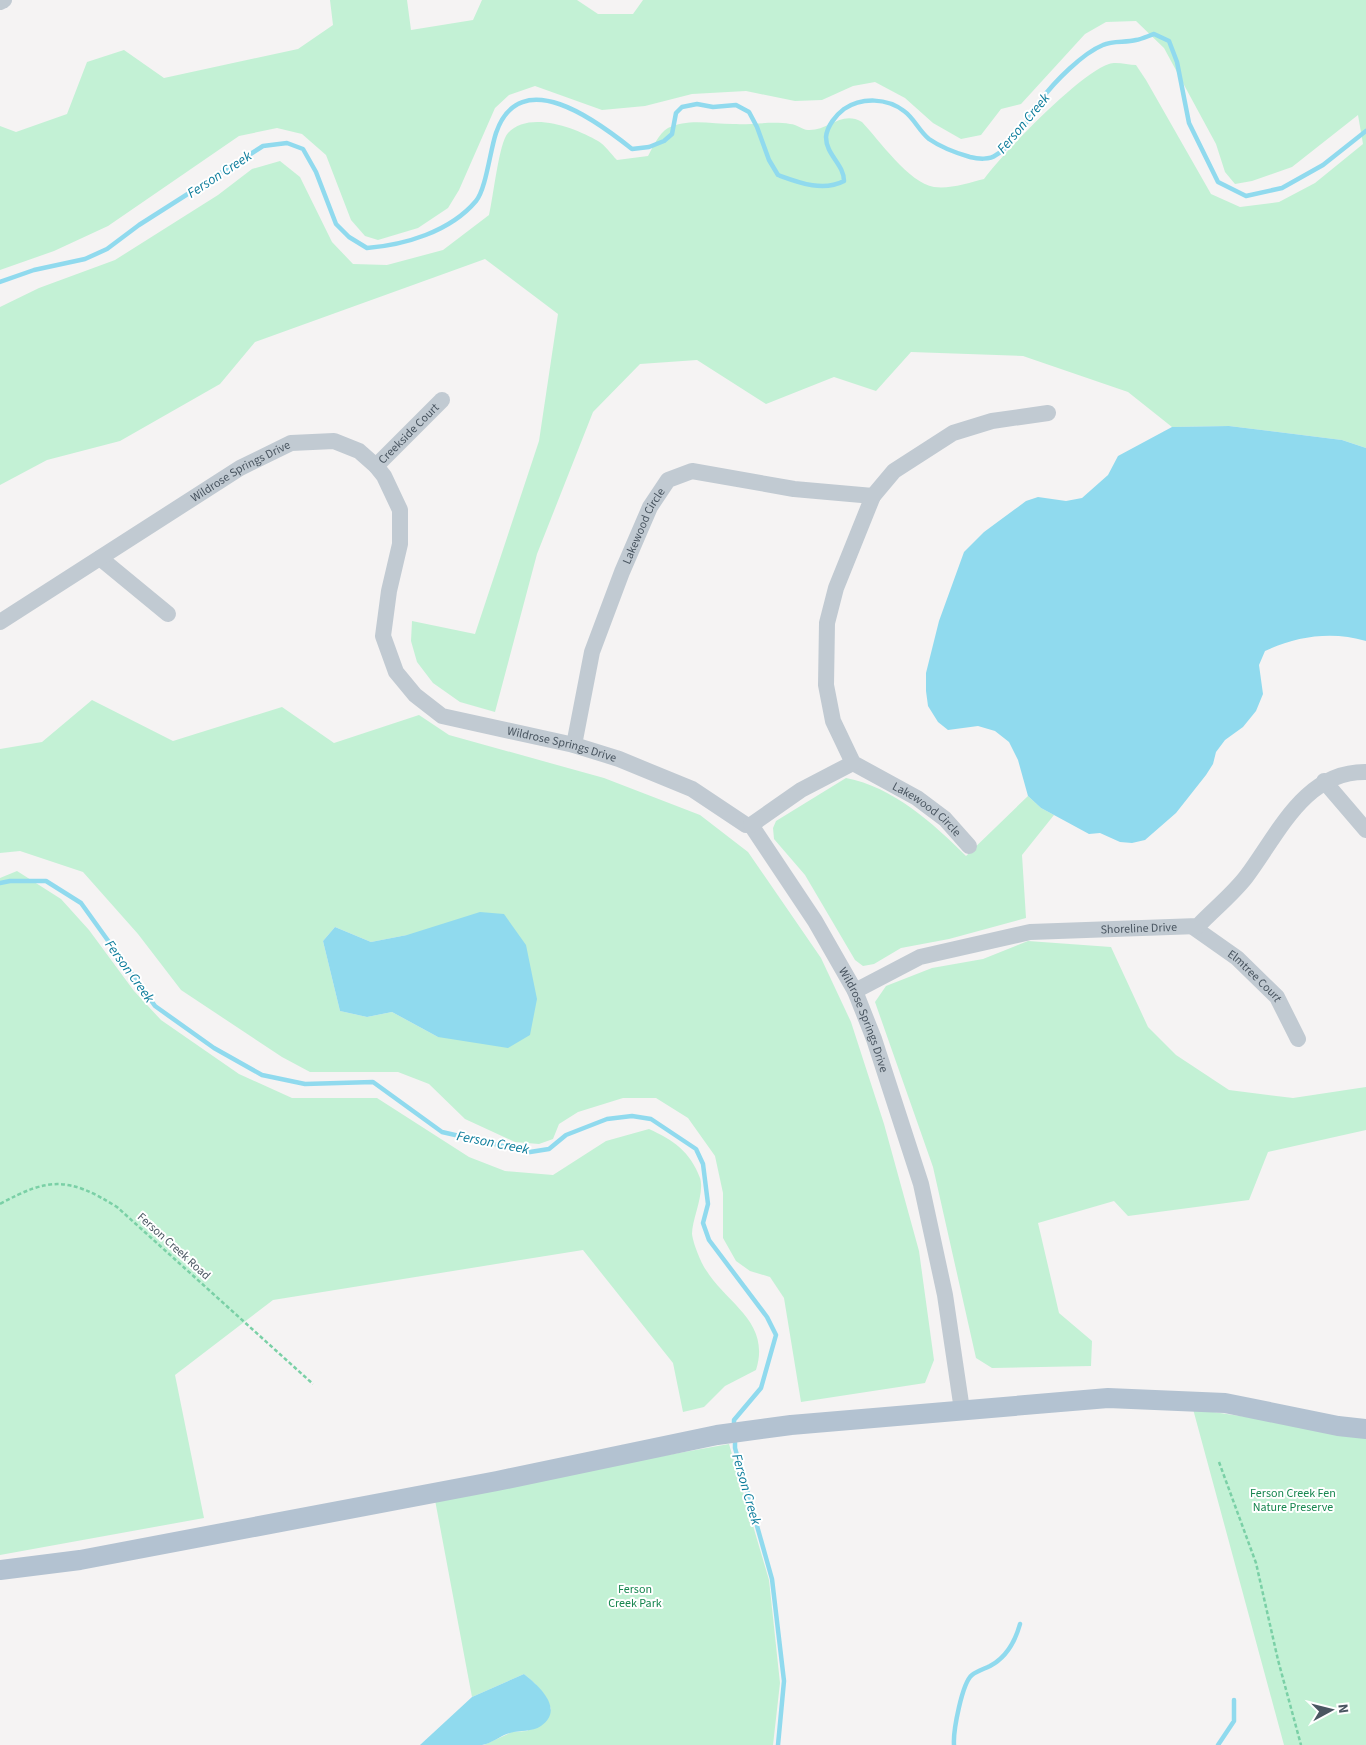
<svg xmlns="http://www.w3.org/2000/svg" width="1366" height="1745" viewBox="0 0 1366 1745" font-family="'Source Sans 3',sans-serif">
<rect width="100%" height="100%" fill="#f5f3f3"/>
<!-- green -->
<path fill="#c3f1d5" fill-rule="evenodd" d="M330,0H407L411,30L473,20L482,0H577L598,14H633L643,0H1366V448L1342,440L1229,426L1172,427L1128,392L1023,356L911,352L876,391L834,377L766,404L697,360L640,364L593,412L537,554L495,712L460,702L433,683L417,662L411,641L412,621L475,634L539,441L558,314L485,259L255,342L220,384L120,441L47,460L0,485V307L39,288L115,260L218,195L252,169L280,161L300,177L332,242L353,264L387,265L443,250L489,215C493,199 499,142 508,133C529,110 576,128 598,141C605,145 611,154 617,160L648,156C653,147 659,133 668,128C688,118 712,124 733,124C752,125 772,121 790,124C797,124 802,130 808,130C829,131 841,110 862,122C879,140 909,183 934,187C951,189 968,183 984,179C1003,153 1080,73 1109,64C1116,61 1128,65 1136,65L1146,80L1211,194L1240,207L1279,202L1315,183L1363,144L1358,115L1292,167L1252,181L1235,184L1225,172L1216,144L1164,48L1136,21L1106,22L1085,34L1021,104L1001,109L981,135L961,139L933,123L905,98L875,82L853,86L822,100L795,101L746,91L692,94L645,106L602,110L535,86L509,95L495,108L459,190L448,208L418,228L378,240L365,236L351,220L326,155L302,134L277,128L239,136L108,226L54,251L0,270V126L16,132L67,114L87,62L124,50L164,78L298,49L333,25Z
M92,700L173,741L282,707L334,743L419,715L449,735L604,778L700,815L748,852L821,958L851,1022L884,1124L919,1251L934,1360L925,1383L801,1402L784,1298L770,1277L750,1271L736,1261L723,1238V1193L715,1156L688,1118L656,1098H623L578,1112L559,1124L553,1139L539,1144L515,1142L465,1119L429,1084L398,1072H310L282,1057L181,990L138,934L83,872L20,851L0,853V749L42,742ZM335,927L371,942L407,935L438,1037L392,1012L367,1017L340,1011L323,941Z
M846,778C893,787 933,823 966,856L1028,796L1041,808L1054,815L1022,855L1026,918L949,939L901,948L874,964L863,966L855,960L805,875L774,839L773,828L776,821Z
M17,871L61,899L89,930L134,991L161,1020L239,1074L292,1098H377L469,1157L505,1171L553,1175L606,1141L649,1129C673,1140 690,1151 700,1178C705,1193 692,1219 692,1234C693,1243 701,1263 706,1270C728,1305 771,1322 756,1370L725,1386L704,1407L683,1412L673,1363L583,1250L273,1300L175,1375L204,1518L0,1555V878Z
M1028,941L1111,947L1148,1027L1176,1055L1229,1090L1293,1098L1366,1087V1130L1268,1152L1249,1200L1128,1216L1114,1201L1038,1223L1059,1313L1092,1341L1091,1366L992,1368L976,1358L933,1167L875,1002L886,986L932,968L983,959Z
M1193,1409L1366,1435V1745H1284Z
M729,1444L769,1580L780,1683L773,1745H484L512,1732L527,1731L551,1709C546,1693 537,1685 524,1674L472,1697L435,1500L606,1466Z"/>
<!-- water -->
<path fill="#90daee" d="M1229,426L1342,440L1366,448V641C1332,631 1297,636 1265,651L1259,665L1263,694L1256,711L1243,727L1225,740L1216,752L1213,764L1206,775L1176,813L1145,840L1132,843L1120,842L1100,833L1089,834L1054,815L1041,808L1028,796L1018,760L1009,742L995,731L978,726L948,730L938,722L928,706L926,691V673L939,621L964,552L984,532L1026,501L1038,497L1066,501L1082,498L1108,475L1118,456L1172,427Z
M480,912L504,914L526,945L537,999L530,1035L508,1048L438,1037L392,1012L367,1017L340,1011L323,941L335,927L371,942L407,935Z
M524,1674C539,1686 565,1709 541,1726C532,1732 520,1730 510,1733C501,1735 491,1744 482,1745C462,1745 440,1745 420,1745L472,1697Z"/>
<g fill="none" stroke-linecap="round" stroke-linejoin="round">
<!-- stream -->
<path stroke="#90daee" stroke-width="4.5" d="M0,282L34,270L85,259L107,249L139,225L263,146L287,143L303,149L316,172L336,224L349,237L367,248C404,245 450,232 476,201C486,189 490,151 496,133C520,63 597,121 632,149L649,147L664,141L672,134L676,113L682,107L697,104L713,107L736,105L749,112L757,127L769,160L778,175C800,183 823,192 844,181C844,164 826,155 826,137C827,126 836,115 844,109C862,97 887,98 904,111C914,118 919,131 929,139C942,148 956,153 970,157C978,159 990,160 996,155C1015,144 1029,117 1041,100C1054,82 1083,53 1103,45C1113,40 1126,43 1136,40C1142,39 1148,36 1154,34L1169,41L1177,62L1189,123L1218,182L1246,196L1282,188L1323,165L1366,131
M0,883L10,881H46L81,903L155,1006L214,1048L262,1075L305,1084L373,1082L442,1132L530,1152L549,1149L566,1135L607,1119L632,1116L651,1119L696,1149L703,1164L708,1204L703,1223L709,1240L767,1317L776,1335L761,1388L734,1420V1429
M735,1439V1448L772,1579L784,1681L778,1745
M954,1745C953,1731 962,1683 972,1675C977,1671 984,1669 990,1666C1007,1657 1015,1642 1020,1624
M1218,1745L1234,1721V1700"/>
<!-- path -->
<path stroke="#7ad0a6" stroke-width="2.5" stroke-dasharray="4 2.5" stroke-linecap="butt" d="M0,1204C49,1177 69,1177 117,1207L313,1384
M1219,1462L1256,1563L1278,1660L1301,1745"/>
<!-- minor -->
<g stroke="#c1cad2" stroke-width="16">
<path d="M0,2L4,0"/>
<path id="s1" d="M376,466L442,400"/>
<path id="s2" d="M873,496L836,588L827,623L826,685L833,721L853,763L917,798L945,819L969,846"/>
<path d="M100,558L168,614"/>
<path id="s3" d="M0,622L240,468L291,443L334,441L359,451L376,466L384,476L400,510V544L389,591L383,636L396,672L415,695L442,716L574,745L619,759L692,789L746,825H751L815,921L855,991L874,1039L921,1184L945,1295L962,1410"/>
<path id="s4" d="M574,745L592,652L622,572L650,507L668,480L692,471L794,489L873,496L894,471L953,433L992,421L1048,413"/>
<path d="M1324,781L1366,830"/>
<path d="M751,825L801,790L853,763"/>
<path id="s5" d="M1193,927L1237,958L1277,997L1298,1039"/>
<path id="s6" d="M855,991L920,957L1030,932L1198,926C1213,910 1232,895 1246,877C1278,835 1304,771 1366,772"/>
</g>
<!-- major -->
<path stroke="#b3c2d1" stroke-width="20" d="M0,1570L80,1560L497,1481L717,1435L791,1425L1108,1398L1225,1403L1338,1426L1366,1429"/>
</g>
<g text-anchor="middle" stroke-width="4" stroke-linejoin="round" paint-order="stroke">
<!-- street labels -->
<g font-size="12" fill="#4a5661" stroke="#fff">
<text dy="4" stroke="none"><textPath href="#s1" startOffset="46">Creekside Court</textPath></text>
<text dy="4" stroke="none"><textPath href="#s3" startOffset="284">Wildrose Springs Drive</textPath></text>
<text dy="4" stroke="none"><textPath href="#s4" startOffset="231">Lakewood Circle</textPath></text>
<text dy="4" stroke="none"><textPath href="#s3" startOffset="838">Wildrose Springs Drive</textPath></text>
<text dy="4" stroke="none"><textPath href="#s2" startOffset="368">Lakewood Circle</textPath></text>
<text dy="4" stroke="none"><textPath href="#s6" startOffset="295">Shoreline Drive</textPath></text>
<text dy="4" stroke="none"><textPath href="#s5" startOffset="79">Elmtree Court</textPath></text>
<text dy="4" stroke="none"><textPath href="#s3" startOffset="1272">Wildrose Springs Drive</textPath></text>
<text transform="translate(174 1246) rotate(42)" y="4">Ferson Creek Road</text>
</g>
<!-- park labels -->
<g font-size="12" fill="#17864f" stroke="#fff">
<text x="1293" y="1497">Ferson Creek Fen<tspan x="1293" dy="14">Nature Preserve</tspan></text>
<text x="635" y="1593">Ferson<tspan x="635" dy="14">Creek Park</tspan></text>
</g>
<!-- water labels -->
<g font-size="14" font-style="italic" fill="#0c7c9b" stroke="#fff">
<text transform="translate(1023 123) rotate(-50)" y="5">Ferson Creek</text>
<text transform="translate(219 174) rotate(-33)" y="5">Ferson Creek</text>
<text transform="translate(130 971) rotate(54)" y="5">Ferson Creek</text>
<text transform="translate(493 1142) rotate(11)" y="5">Ferson Creek</text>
<text transform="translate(747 1489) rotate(74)" y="5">Ferson Creek</text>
</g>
</g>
<!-- north arrow -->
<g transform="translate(1331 1710) rotate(83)" stroke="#ffffff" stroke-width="4" paint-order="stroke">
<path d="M0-4L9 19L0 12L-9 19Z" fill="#4a5661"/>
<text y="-8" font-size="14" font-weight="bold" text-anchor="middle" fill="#4a5661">N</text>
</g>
</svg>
